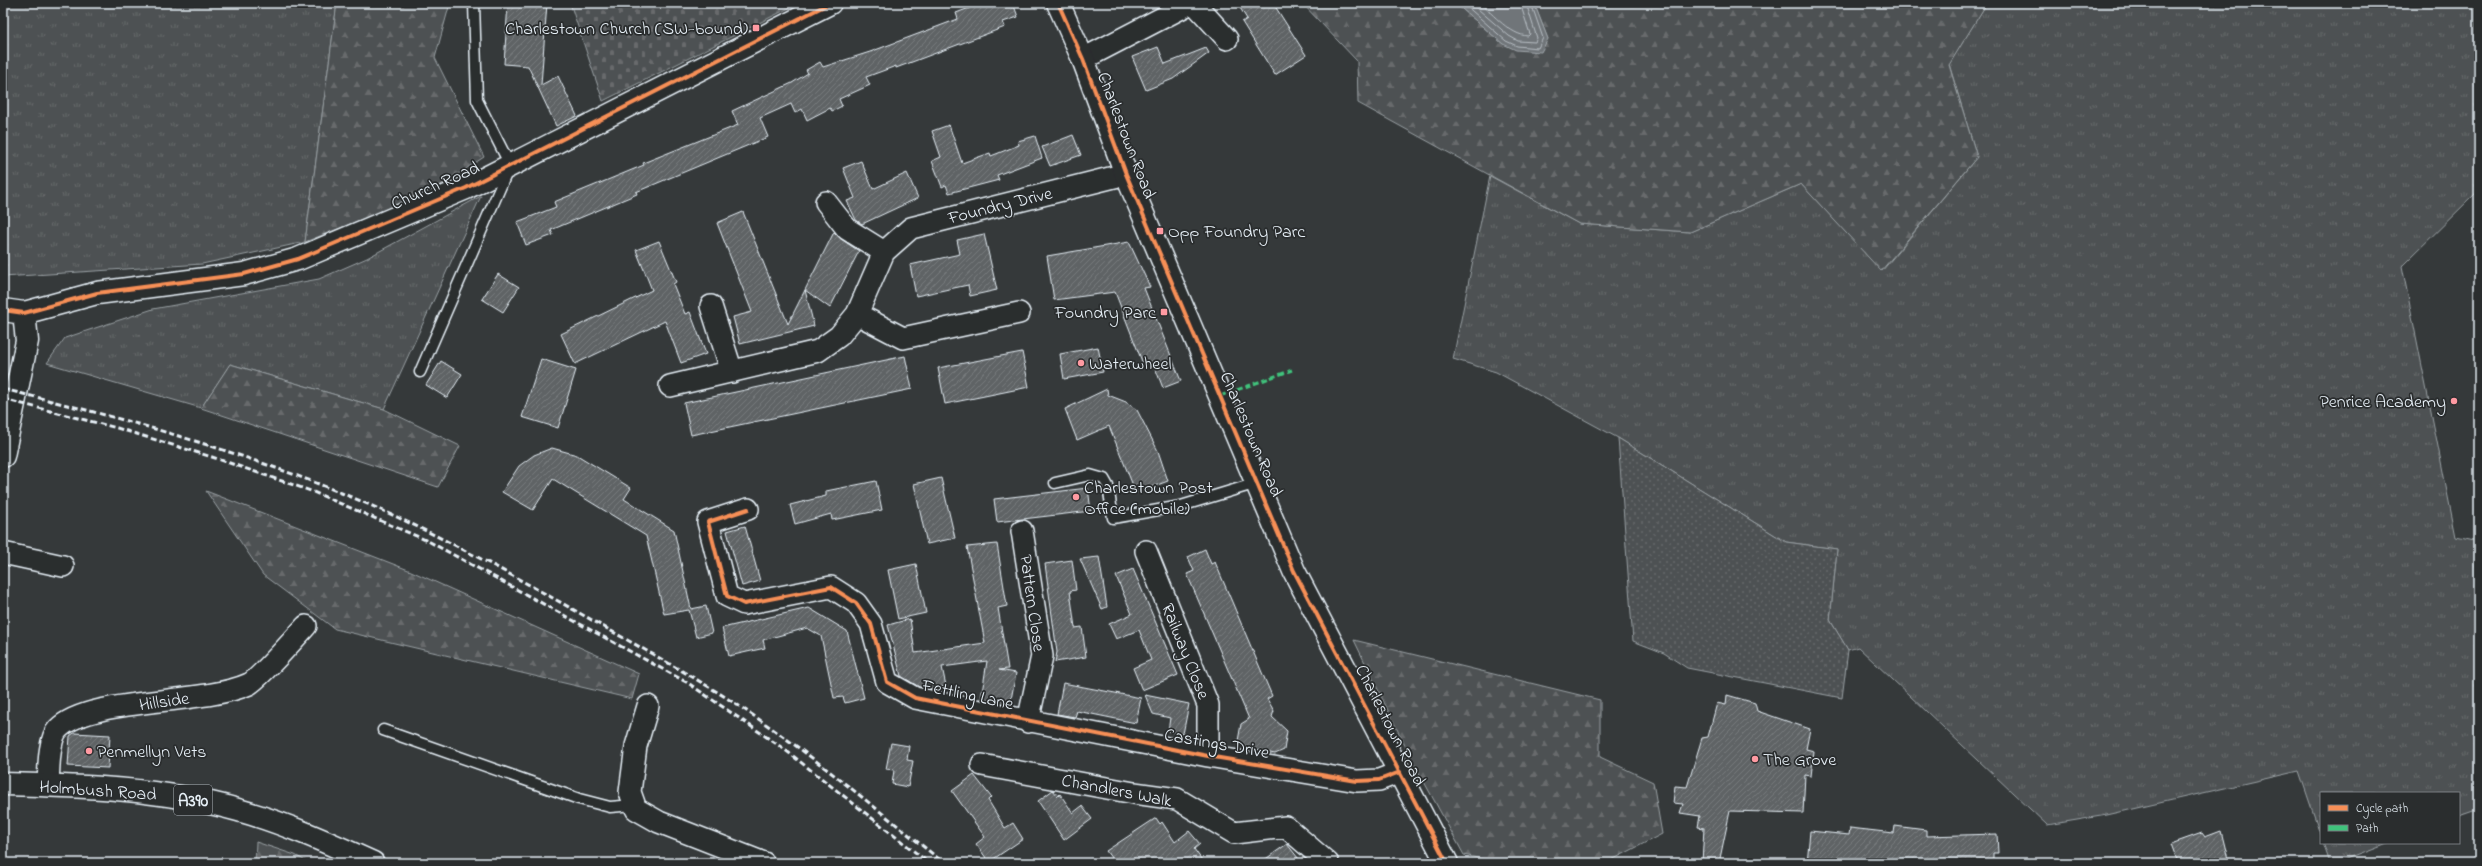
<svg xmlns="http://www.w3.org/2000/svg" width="2482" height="866" viewBox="0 0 2482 866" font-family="'Indie Flower',sans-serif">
<defs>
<pattern id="grass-tufts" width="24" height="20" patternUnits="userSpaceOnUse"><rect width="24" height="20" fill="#4d5152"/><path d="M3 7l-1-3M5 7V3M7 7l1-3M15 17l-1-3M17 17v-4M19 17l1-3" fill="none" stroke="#676a6c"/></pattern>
<pattern id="forest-firs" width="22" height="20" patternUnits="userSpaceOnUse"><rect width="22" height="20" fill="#4d5152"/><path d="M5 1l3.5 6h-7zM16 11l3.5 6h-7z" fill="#676a6c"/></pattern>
<pattern id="cemetery-stones" width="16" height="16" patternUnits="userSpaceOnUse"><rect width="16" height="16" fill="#4d5152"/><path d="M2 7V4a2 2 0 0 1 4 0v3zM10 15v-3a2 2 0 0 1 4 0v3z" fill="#676a6c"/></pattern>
<pattern id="garden-dots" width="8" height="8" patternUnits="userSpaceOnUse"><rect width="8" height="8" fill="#4d5152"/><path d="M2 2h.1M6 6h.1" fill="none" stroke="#676a6c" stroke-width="1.8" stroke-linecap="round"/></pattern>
<pattern id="building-hatch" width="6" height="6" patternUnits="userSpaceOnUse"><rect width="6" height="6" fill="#5f6365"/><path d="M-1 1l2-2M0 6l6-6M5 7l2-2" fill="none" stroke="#767a7c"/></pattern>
</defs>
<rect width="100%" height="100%" fill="#35393a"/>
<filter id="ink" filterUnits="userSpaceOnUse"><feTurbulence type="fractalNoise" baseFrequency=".025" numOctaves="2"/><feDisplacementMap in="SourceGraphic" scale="8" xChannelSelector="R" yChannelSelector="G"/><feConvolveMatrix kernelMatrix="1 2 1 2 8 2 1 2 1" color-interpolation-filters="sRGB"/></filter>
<g filter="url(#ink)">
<!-- grass -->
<path fill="url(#grass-tufts)" stroke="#9aa1a5" d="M3,3H337L305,242L202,264L3,277Z
M1987,3H2479V190L2402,266L2456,537L2479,542V809L2459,816V793H2321V836L2299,771L2107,815L2047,825L1858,647L1848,650L1830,620L1837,549L1786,542L1618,438L1496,372L1453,359L1490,176L1579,224L1690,232L1801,184L1882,271L1977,157L1949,64Z
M481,196L384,409L230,364L201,408L47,363L65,338L153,309L319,279L367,258Z
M2323,843H2390L2338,863H2330Z"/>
<!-- forest -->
<path fill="url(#forest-firs)" stroke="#9aa1a5" d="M337,3H450L435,58L484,157L430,192L305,242Z
M1302,3H1455L1503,44L1548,39L1534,3H1987L1949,65L1977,157L1881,271L1801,184L1690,232L1579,224L1358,103L1357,61Z
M230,364L384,409L460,446L438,487L201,408Z
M206,491L411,571L639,674L632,699L335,629L263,575Z
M1354,640L1600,700V757L1653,782L1662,834L1606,863H1500L1464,855L1411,758Z
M256,842L295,855L309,863H255Z"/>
<!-- cemetery -->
<path fill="url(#cemetery-stones)" stroke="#9aa1a5" d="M570,3H799L603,101Z"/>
<!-- garden -->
<path fill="url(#garden-dots)" stroke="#9aa1a5" d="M1618,438L1786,542L1837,549L1830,620L1848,650L1842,698L1687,668L1664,653L1633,641Z"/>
<!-- water -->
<path fill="#707579" stroke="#a0a7ac" d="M1455,3H1534L1548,39L1541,52L1516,50L1503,44Z"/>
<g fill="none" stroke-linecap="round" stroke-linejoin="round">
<!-- shore -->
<path stroke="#b8bfc5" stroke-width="1" d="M1463,3L1506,41L1517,46L1538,48L1543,38L1531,3
M1471,3L1509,36L1518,41L1535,42L1537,38L1526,3
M1480,3C1494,15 1510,35 1528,36L1530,34L1520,3"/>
</g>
<!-- building -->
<path fill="url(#building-hatch)" stroke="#e8f1f8" d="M508,3H547L541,85L558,76L577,116L556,126L528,66L504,64Z
M993,3H1013L1018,17L1003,22L1005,27L896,68V66L866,77L870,85L839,99L842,106L832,111L830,108L807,120L802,109L795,113L791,104L760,118L768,137L636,192L637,194L551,230L553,235L526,245L517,222L556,207L554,202L644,165L643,163L738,125L732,111L792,83L808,73L806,70L820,62L823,67L870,52L958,19L956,13L980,4L981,7Z
M1237,3H1273L1306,55L1275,75L1242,22L1247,19Z
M1158,47L1165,64L1206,48L1209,53L1173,79L1146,90L1132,57Z
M949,125L962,163L990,153L991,156L1019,145L1018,141L1035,136L1042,158L997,175L999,180L949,193L946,185L942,187L932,161L941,157L932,131Z
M1073,135L1081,155L1050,166L1042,147Z
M861,161L873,189L907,173L918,198L862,224L856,220L847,201L855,198L843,168Z
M743,212L788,324L834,232L841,239L859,251L830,308L805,290L814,326L740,344L733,317L752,312L717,223Z
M984,234L997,290L970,296L968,285L916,296L910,265L960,254L957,240Z
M659,241L676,282L673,284L685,314L690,312L706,354L681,363L665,321L575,364L561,334L652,290L636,250Z
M1129,242L1150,287L1144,288L1181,381L1163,388L1154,365L1158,363L1157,361L1143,364L1115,292L1054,300L1047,256Z
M498,274L519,287L503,312L482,299Z
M1098,347L1103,372L1064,379L1060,354Z
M1022,352L1029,387L945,404L938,368Z
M905,356L912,389L691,435L684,403Z
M541,359L576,370L558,428L522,417Z
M441,361L462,374L447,398L426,385Z
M1107,389L1108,395L1126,402L1137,410L1158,451L1168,481L1136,493L1109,426L1077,440L1065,409Z
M552,448L577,455L631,488L624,499L674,530L691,609L706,606L712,633L696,637L689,610L664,614L646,536L553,479L533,510L502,492L519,466L534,455Z
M941,478L955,538L927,544L914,484Z
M876,481L882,510L832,520L831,514L795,524L790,505L826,496V491Z
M1088,488L1091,511L997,522L994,499Z
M745,526L760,581L742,586L727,531Z
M997,544L1007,606L998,608L1008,669L999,670L1016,673L1010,705L981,699L987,661L942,667L946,686L932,689L919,687L901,676L888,625L910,619L915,653L985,643L967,547Z
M1205,549L1211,564L1215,562L1272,696L1267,699L1274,711L1272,717L1287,731L1284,750L1275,754L1246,748L1238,741L1241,724L1249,719L1187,574L1194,571L1188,557Z
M1099,557L1107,607L1102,609L1080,559Z
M1072,560L1076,590L1070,591L1075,628L1082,627L1086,657L1055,662L1057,652L1045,564Z
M916,564L926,613L898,619L888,570Z
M1133,569L1178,675L1142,690L1133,668L1151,660L1139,630L1116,639L1109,624L1132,614L1116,576Z
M809,608L847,631L864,698L845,703L843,697L834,698L821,636L807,628L763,640L765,648L729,656L722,628Z
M1063,683L1141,698L1136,723L1077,711L1075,717L1057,714Z
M1145,695L1189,704L1183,734L1168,731L1170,718L1153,714Z
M1727,695L1755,703L1757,711L1810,729L1806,749L1814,751L1811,776L1805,775L1803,813L1730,811L1719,863H1702L1704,828L1698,827L1700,816L1680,813L1683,804L1673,803L1675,786L1687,787L1702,738L1708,737L1717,703L1726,705Z
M74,733L110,735L108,768L68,766L70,736Z
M891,743L909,746L907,760L913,761L908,787L892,784L894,770L886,769Z
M974,775L991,797L988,800L1005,828L1013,823L1023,839L989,862L976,844L985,837L952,791Z
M1053,790L1058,796L1060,794L1073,813L1082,806L1092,819L1064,840L1038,801Z
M1156,818L1160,824L1162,822L1175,842L1189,831L1200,844L1194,849L1204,863H1115L1106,851Z
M1895,826L1926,830V836L1997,834L1998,853H1993V863H1860L1827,859V863H1807L1810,831L1849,835L1850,828L1894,833Z
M2221,831L2229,863H2178L2171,844L2202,833L2205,837Z
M1287,844L1302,863H1260Z"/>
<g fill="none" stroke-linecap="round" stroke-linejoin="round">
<!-- lane casing -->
<g stroke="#e8f1f8" stroke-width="13">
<path id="lane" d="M420,372L510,165L477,100L474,3
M1055,483L1090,475L1104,479L1108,486L1113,518L1181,506L1257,483
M383,730L579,799L610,807L634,805"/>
</g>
<!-- street casing -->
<g stroke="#e8f1f8" stroke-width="24">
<path id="street" d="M1194,3L1227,39
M1083,59L1191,3
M826,202L847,229L884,252
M711,306L732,372
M857,314L903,338L1019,313
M670,386L818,351L839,336L857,314L884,252L911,228L1126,174
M748,509L708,522L727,596L744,604L831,587L856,603L871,624L887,682L915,698L1208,756L1357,781L1379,780L1400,772
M1022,531L1042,656L1028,722
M1146,551L1208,705V756
M3,553L63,566
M648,706L636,746L630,792L636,809L659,822L764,863
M982,765L1134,793L1177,799L1234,833L1286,827L1328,863
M48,785C49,771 48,740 58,729C89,697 203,705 249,684C259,679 296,637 306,626"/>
</g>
<!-- secondary casing -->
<g stroke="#e8f1f8" stroke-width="25">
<path id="secondary" d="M1058,3L1083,59L1126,174L1294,571L1447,863
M3,310L24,313L97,293L244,274L298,259L466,188L830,3
M3,456L27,341L24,313"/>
</g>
<!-- highway casing -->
<g stroke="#e8f1f8" stroke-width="25">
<path id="highway" d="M3,784C82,786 161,788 238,810C285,823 329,843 373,863"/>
</g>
<!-- lane -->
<use href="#lane" stroke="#2a2d2e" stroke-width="10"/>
<!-- street -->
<use href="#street" stroke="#2a2d2e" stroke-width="21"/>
<!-- secondary -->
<use href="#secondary" stroke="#2a2d2e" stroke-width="22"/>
<!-- highway -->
<use href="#highway" stroke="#2a2d2e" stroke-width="22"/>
<!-- rail -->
<path stroke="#e8f1f8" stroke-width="3" stroke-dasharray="6 3" stroke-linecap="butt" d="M3,389C127,419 252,454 370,505C448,539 523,581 597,623C650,653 703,681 754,716C820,761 881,813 944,863
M3,399L117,428L212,457L311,491L428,541L688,683L784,749L929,863"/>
<!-- quiet -->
<path stroke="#40c37c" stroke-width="3" stroke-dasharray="6 3" stroke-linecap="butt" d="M1220,396L1292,370"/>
<!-- cycleway casing -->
<g stroke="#2a2d2e" stroke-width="6">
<path id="cycleway" d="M1058,3L1083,59L1126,174L1294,571L1447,863
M3,310L24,313L97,293L244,274L298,259L466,188L830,3
M748,509L708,522L727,596L744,604L831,587L856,603L871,624L887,682L915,698L1208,756L1357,781L1379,780L1400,772"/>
</g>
<!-- cycleway -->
<use href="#cycleway" stroke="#f78f57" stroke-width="4"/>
</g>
</g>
<!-- markers -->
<g fill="#ff9aa2" stroke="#2a2d2e" stroke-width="1.5">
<rect x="752" y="24" width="8" height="8" rx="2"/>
<rect x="1156" y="227" width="8" height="8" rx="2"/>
<rect x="1160" y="308" width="8" height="8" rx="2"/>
<circle cx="1081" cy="363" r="4"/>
<circle cx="2454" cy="401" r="4"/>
<circle cx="1076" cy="497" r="4"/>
<circle cx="89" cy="751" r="4"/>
<circle cx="1755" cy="759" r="4"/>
</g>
<g text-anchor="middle" stroke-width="3.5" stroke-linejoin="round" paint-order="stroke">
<!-- shield labels -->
<rect fill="#2a2d2e" stroke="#afb6bb" stroke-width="1" x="174" y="785" width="38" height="30" rx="3"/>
<g font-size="17" font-weight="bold" fill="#e8f1f8">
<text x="193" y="806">A390</text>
</g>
<!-- poi labels -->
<g font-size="18" fill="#e8f1f8" stroke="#2a2d2e" text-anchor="start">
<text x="748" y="34" text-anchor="end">Charlestown Church (SW-bound)</text>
<text x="1168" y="237">Opp Foundry Parc</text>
<text x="1156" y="318" text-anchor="end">Foundry Parc</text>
<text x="1089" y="369">Waterwheel</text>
<text x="2446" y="407" text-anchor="end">Penrice Academy</text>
<text x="1084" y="493">Charlestown Post<tspan x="1084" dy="21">Office (mobile)</tspan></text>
<text x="97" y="757">Penmellyn Vets</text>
<text x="1763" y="765">The Grove</text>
</g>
<!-- street labels -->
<g font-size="18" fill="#e8f1f8" stroke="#2a2d2e">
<text transform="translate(1127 135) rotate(69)" y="6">Charlestown Road</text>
<text transform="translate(435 185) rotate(-24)" y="6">Church Road</text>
<text transform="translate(1000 205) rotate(-14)" y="6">Foundry Drive</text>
<text transform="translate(1252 434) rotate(67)" y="6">Charlestown Road</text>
<text transform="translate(1033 603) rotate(82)" y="6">Pattern Close</text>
<text transform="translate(1186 651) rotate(68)" y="6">Railway Close</text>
<text transform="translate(968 694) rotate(12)" y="6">Fettling Lane</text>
<text transform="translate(164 701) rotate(-8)" y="6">Hillside</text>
<text transform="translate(1391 725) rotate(63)" y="6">Charlestown Road</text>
<text transform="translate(1217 743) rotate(10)" y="6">Castings Drive</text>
<text transform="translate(98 790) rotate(4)" y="6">Holmbush Road</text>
<text transform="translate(1117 790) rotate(11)" y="6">Chandlers Walk</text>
</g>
</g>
<!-- margin -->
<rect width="2482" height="866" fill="none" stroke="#2a2d2e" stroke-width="16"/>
<rect x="8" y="8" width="2466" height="850" fill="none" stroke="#e8f1f8" stroke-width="1.5" filter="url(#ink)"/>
<!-- legend -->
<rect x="2320" y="792" width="140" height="52" fill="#2a2d2e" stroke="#767b7f"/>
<rect x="2328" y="805" width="20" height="6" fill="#f78f57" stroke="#767b7f"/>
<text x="2356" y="812" font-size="12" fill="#e8f1f8">Cycle path</text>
<rect x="2328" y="825" width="20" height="6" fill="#40c37c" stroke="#767b7f"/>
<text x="2356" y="832" font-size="12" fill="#e8f1f8">Path</text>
</svg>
